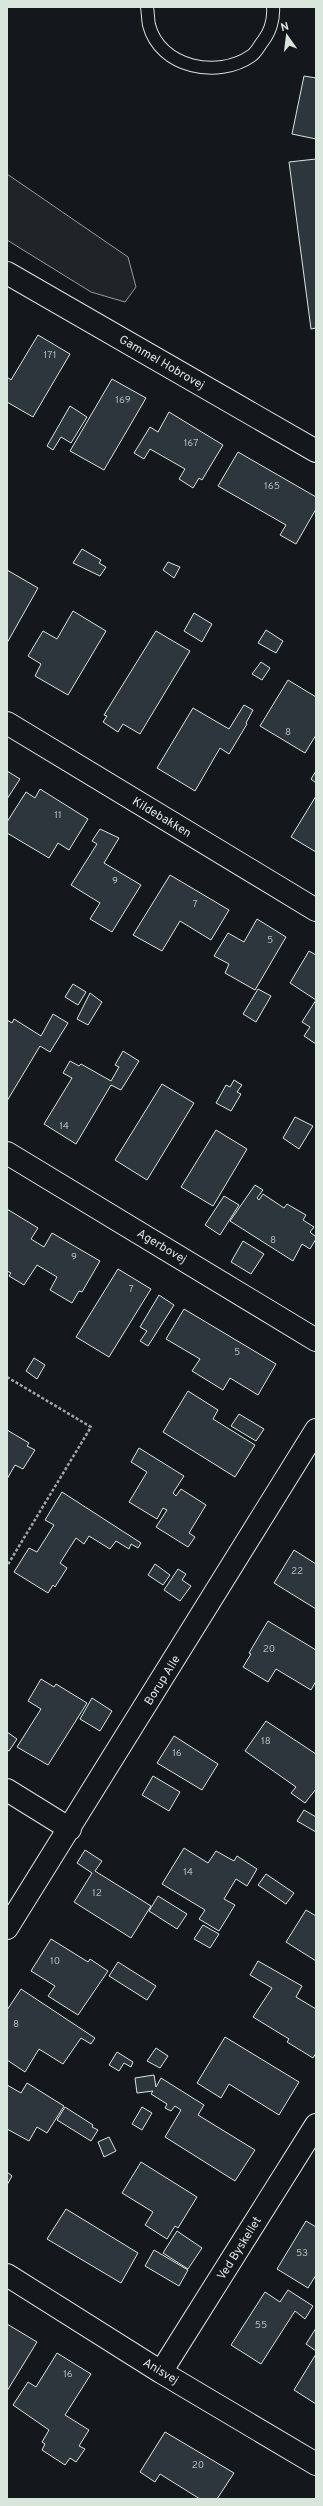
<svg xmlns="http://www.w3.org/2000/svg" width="323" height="2506" viewBox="0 0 323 2506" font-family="Overpass,sans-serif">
<rect width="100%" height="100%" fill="#14181c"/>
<!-- green -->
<path fill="#202428" stroke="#939e99" d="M7,174L128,257L136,287L125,302L91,292L7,240Z"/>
<!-- building -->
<path fill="#2c363c" stroke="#d8e6dc" d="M304,76L316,78V139L292,134Z
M316,159V328L311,329L289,162Z
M38,335L70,354L33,417L7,402V377L11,380Z
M112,379L146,398L104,470L70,451Z
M70,406L87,417L71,443L61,437L53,450L47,446Z
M169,412L223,445L202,480L199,478L193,488L179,479L185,469L150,449L144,459L134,453L150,427L158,432Z
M238,452L316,497V509L296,544L280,535L286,525L218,486Z
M82,549L101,560L99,563L106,567L100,576L73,563Z
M168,562L180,567L174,578L163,570Z
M7,570L38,588L7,643Z
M73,611L106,631L68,695L35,676L41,664L28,656L43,631L57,639Z
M194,613L212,624L202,642L184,631Z
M266,630L283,641L276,653L258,643Z
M156,631L190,651L140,734L123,724L118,732L103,722L107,716L104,715Z
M261,662L270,668L262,680L252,674Z
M288,680L316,697V735L305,753L260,726Z
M244,705L253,710L246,723L247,724L229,754L220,748L195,791L157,768L193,708L229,729Z
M7,771L20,779L7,799Z
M316,771V783L311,779Z
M40,789L88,819L69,850L58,843L49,858L7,833V822L26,792L35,798Z
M316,796V852L291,837Z
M100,829L119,838L104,863L141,885L112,932L90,919L100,903L71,885L97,844L92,841Z
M170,875L229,910L211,940L180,921L162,951L133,935Z
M257,919L286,937L255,990L225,973L229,964L214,956L228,933L244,942Z
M309,951L316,955V1044L304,1036L310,1027L302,1022L316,1000L290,983Z
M73,984L86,992L78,1005L65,997Z
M258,989L271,996L256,1022L243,1014Z
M90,993L102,1002L88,1025L77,1019Z
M53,1014L68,1023L50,1052L40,1046L7,1101V1020L12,1023L14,1019L41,1036Z
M123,1051L139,1061L121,1090L111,1085L76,1144L44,1124L72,1078L63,1073L70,1061L79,1066L81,1064L111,1081L119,1067L115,1065Z
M234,1080L242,1085L237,1092L241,1094L231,1111L216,1103L226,1085L230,1087Z
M162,1084L194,1103L147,1180L115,1160Z
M295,1117L313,1126L299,1149L283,1138Z
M216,1130L247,1149L213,1206L181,1187Z
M255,1185L263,1190L257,1198L259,1200L263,1194L284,1208L287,1204L306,1215L303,1220L314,1227L310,1232L316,1237V1239L310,1249L302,1244L293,1261L230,1221Z
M224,1196L239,1205L220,1235L205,1225Z
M7,1209L38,1228L31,1239L44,1247L52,1233L100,1261L82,1292L79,1291L72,1303L50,1290L57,1277L37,1265L24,1285L9,1276L11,1273L7,1271Z
M243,1241L264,1254L251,1274L231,1262Z
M118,1269L151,1289L109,1357L76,1337Z
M159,1295L174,1305L148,1346L140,1341L147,1331L140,1327Z
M184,1309L276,1364L258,1395L230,1378L223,1390L192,1371L200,1359L166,1339Z
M34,1358L45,1365L37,1379L26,1371Z
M188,1391L218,1410L213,1419L255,1445L235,1477L163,1432Z
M239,1414L264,1429L256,1441L231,1426Z
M7,1430L29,1443L27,1446L35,1450L23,1469L15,1465L7,1479Z
M139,1448L184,1476L173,1493L176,1496L181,1489L206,1505L189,1533L195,1537L188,1547L156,1527L167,1510L163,1508L157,1519L129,1502L147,1472L131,1462Z
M62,1492L141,1543L138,1548L131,1544L129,1549L116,1541L110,1549L89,1536L84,1544L76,1538L60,1563L67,1568L55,1587L53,1585L48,1593L14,1572L29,1548L37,1552L54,1525L45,1520Z
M294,1550L316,1564V1609L274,1583Z
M155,1564L170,1575L163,1585L148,1575Z
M178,1569L186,1574L182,1580L191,1586L180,1601L164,1590Z
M268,1621L316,1650V1681L311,1690L276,1669L268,1682L243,1667L251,1654L249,1653Z
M41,1679L54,1687L56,1684L87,1703L48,1765L17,1747L41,1709L28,1701Z
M92,1698L112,1711L100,1731L80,1719Z
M266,1721L316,1754V1789L305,1803L291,1793L296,1787L245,1751Z
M7,1732L17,1739L9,1751L7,1750Z
M174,1736L218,1764L202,1790L157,1763Z
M153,1776L180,1792L169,1811L142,1795Z
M304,1810L316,1817V1832L297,1821Z
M184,1848L208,1863L216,1851L234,1861L237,1856L257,1869L247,1886L236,1879L224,1899L235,1905L219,1931L199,1919L205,1910L162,1884Z
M85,1850L102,1861L95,1871L151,1906L131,1938L74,1902L92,1873L77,1863Z
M266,1874L294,1893L286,1904L258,1885Z
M158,1896L187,1914L177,1929L149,1911Z
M306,1910L316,1916V1961L286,1942Z
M203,1925L219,1934L210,1948L194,1939Z
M51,1939L88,1962L90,1959L108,1971L78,2015L48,1996L55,1986L31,1971Z
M258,1961L302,1986L296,1997L316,2009V2053L313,2058L287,2042L289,2039L253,2017L272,1988L250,1975Z
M118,1962L156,1986L147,2000L109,1976Z
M21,1989L95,2038L91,2044L81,2038L63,2064L39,2049L25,2072L7,2060V2010Z
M225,2037L299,2082L279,2115L229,2084L221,2098L197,2083Z
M156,2048L168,2056L160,2068L147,2061Z
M117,2052L133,2062L131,2067L124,2063L119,2071L109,2065Z
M154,2075L156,2087L161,2078L204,2105L198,2115L255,2150L235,2181L165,2137L181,2110L175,2106L171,2111L165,2108L167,2104L151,2094L153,2091L137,2093L135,2078Z
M27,2083L64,2106L47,2133L37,2127L29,2141L7,2129V2085L21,2093Z
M65,2107L93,2125L92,2127L98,2130L91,2141L57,2120Z
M142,2107L152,2113L142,2130L132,2124Z
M109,2137L116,2151L104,2157L98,2142Z
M141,2162L197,2197L178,2228L175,2226L167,2239L145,2225L153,2212L122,2193Z
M7,2172L12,2176L7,2185Z
M66,2209L138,2253L121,2283L47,2239Z
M306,2221L316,2227V2275L308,2288L277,2269Z
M177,2231L202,2248L188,2269L163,2253Z
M154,2250L188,2270L179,2286L145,2266Z
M288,2290L313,2306L305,2319L295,2311L261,2364L231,2345L265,2292L280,2302Z
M7,2324L37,2342L7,2391Z
M316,2328V2351L306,2344Z
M57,2353L91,2374L65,2415L89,2430L79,2446L85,2449L76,2462L70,2458L65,2465L42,2450L45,2444L42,2442L49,2430L13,2405L28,2382L36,2387Z
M316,2354V2404L294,2390Z
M165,2432L234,2473L217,2499H200L160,2474L155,2482L140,2472Z"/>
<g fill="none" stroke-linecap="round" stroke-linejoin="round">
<!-- lane casing -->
<g stroke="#d8e6dc" stroke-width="14">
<path id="lane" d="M147,7C148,13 148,20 149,25C160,68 218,79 251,56C256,53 259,46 263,41C270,32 274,19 273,7"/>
</g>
<!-- street casing -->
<g stroke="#d8e6dc" stroke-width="24">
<path id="street" d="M7,273L316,451
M7,723L316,910
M7,1153L316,1340
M7,1790L70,1829
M7,1928L316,1430
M7,2275L161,2372L316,2464
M161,2372L316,2125"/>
</g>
<!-- path -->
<path stroke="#9da8a2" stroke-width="2.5" stroke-dasharray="3 2" stroke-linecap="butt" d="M7,1377L91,1427L7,1566"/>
<!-- lane -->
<use href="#lane" stroke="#14181c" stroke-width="12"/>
<!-- street -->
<use href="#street" stroke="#14181c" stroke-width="22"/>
</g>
<g text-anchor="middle" stroke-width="3" stroke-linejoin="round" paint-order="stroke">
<!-- number labels -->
<g font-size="10" fill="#adbab4">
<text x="50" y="358">171</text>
<text x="123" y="403">169</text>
<text x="191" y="446">167</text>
<text x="272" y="489">165</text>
<text x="288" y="735">8</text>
<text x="58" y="818">11</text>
<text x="115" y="884">9</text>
<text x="195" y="907">7</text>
<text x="270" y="943">5</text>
<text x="64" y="1129">14</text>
<text x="273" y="1243">8</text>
<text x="74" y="1260">9</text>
<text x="131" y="1292">7</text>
<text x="237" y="1355">5</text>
<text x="297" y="1574">22</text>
<text x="269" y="1652">20</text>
<text x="266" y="1744">18</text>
<text x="177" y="1756">16</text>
<text x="188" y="1875">14</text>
<text x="97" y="1896">12</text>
<text x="55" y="1964">10</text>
<text x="16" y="2027">8</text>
<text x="302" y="2256">53</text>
<text x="261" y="2328">55</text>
<text x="68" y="2377">16</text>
<text x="198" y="2468">20</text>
</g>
<!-- street labels -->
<g font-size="12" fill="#d8e6dc" stroke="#14181c">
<text transform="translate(162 362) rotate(30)" y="4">Gammel Hobrovej</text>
<text transform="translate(162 817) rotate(31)" y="4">Kildebakken</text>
<text transform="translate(162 1246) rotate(31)" y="4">Agerbovej</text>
<text transform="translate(162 1680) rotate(-58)" y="4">Borup Alle</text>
<text transform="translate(239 2248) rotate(-58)" y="4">Ved Byskellet</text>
<text transform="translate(161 2371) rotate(31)" y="4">Anisvej</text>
</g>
</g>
<!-- border -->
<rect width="323" height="2506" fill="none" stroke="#d8e6dc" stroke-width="16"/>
<!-- north arrow -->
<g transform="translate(287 36) rotate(346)" stroke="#14181c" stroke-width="3" paint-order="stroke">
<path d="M0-3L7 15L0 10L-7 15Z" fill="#d8e6dc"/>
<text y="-6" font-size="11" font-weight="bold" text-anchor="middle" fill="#d8e6dc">N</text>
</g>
</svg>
